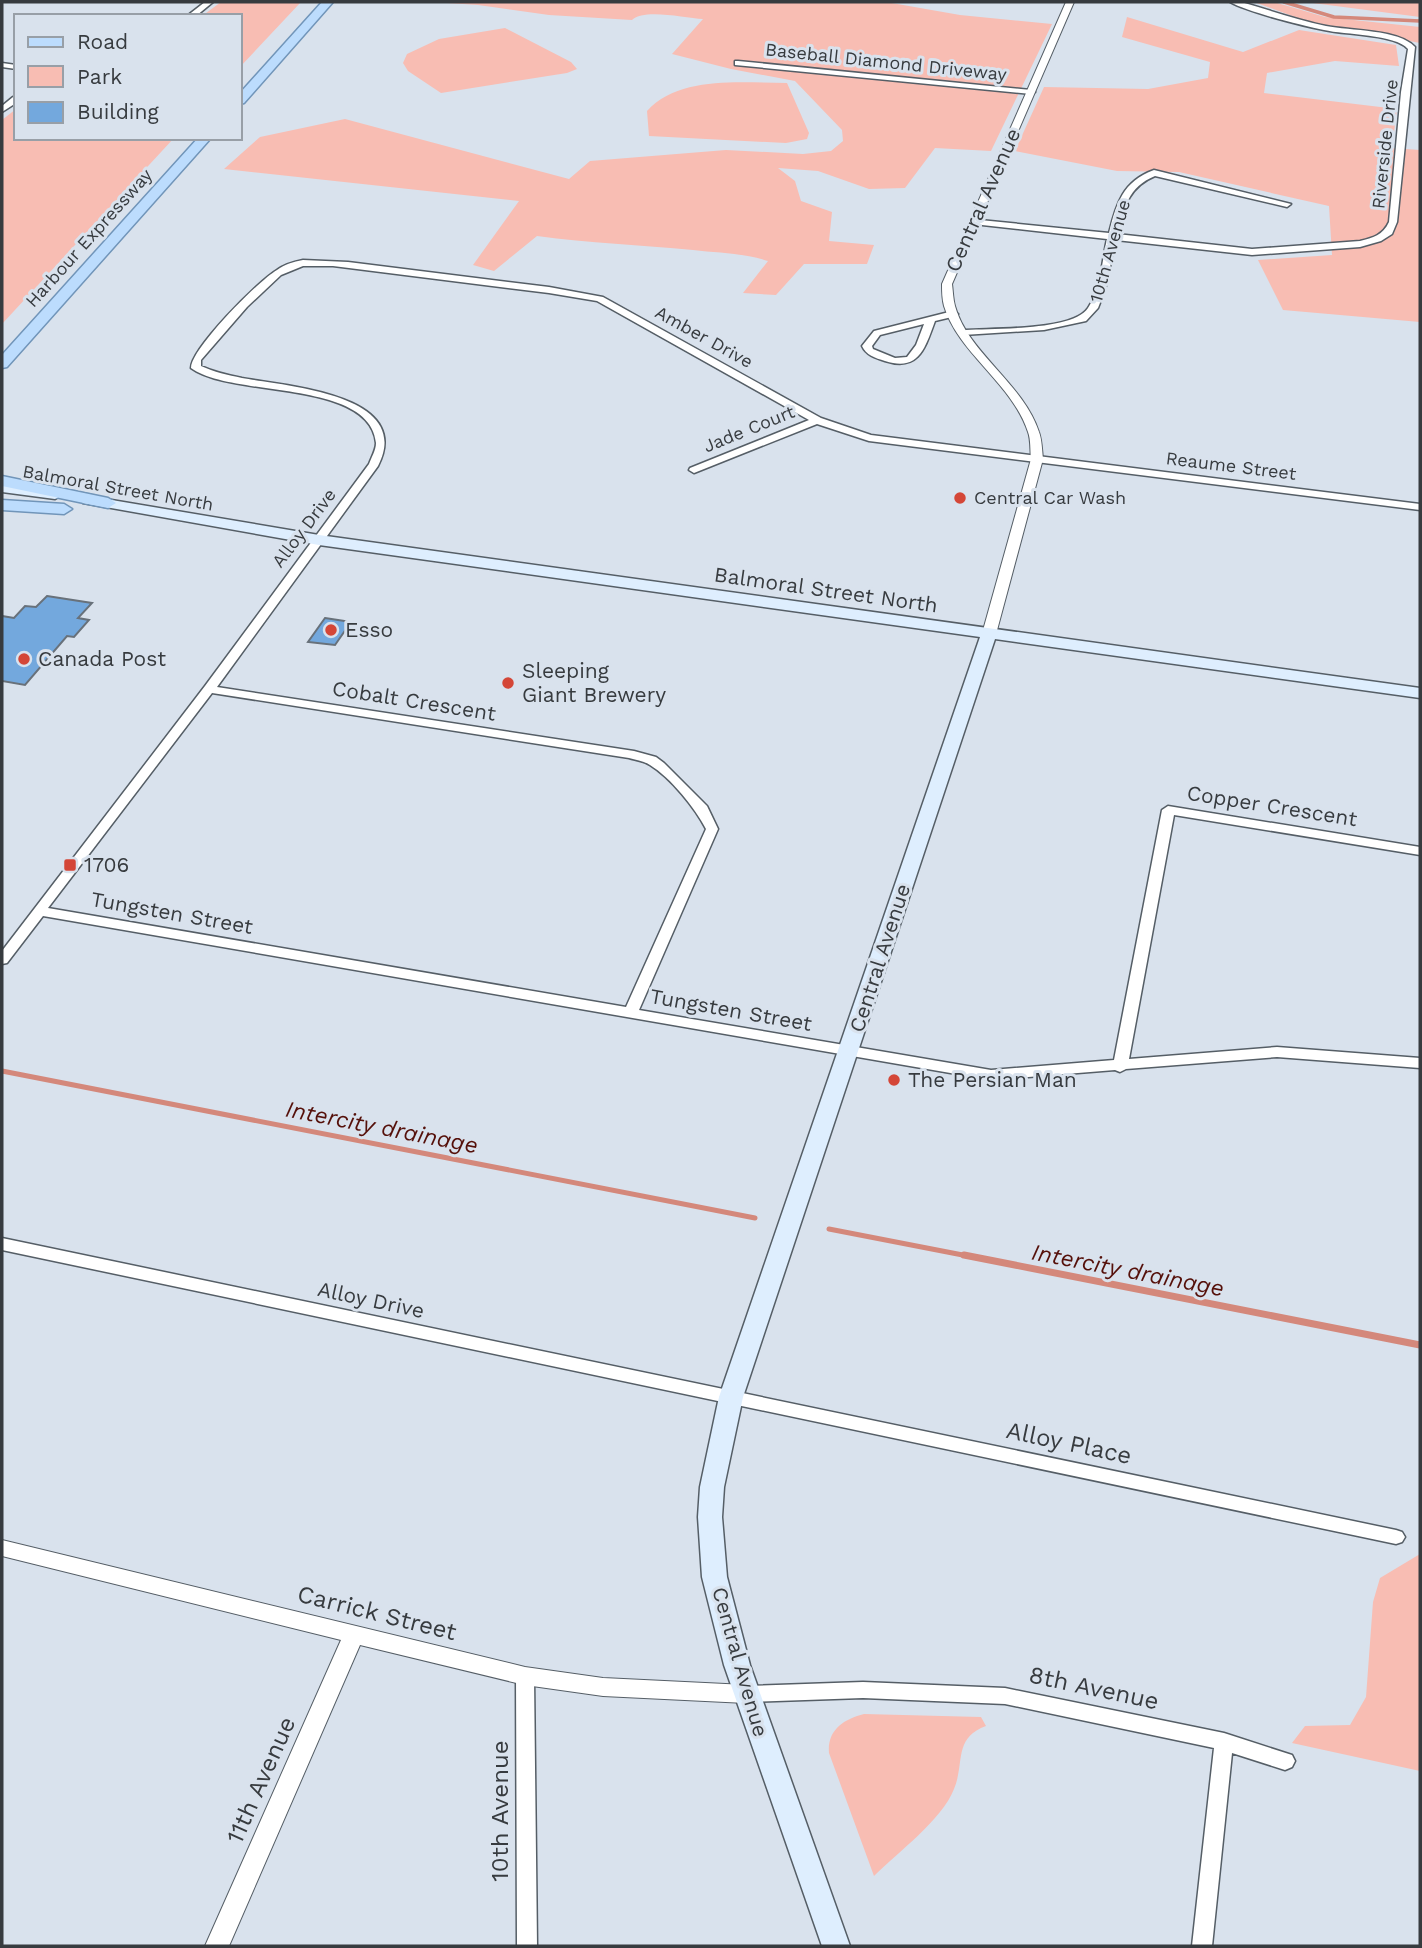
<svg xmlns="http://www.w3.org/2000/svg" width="1422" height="1948" viewBox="0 0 1422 1948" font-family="'Work Sans',sans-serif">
<rect width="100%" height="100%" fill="#d9e2ed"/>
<!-- green -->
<path fill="#f8bdb3" d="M221,2H301L240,67V16H202Z
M432,2H886L960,15L1052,24L991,151L935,148L905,188L869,189L818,171L778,168L795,181L801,201L832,212L829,241L874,245L867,264H804L776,295L743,293L768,261C744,253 718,253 693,250C641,245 589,243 537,236L494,271L473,265L519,201L224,169L260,137L345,119L569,179L590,161L726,150L803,154L831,151L843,141L842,130L795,81L731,69L672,54L703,19C685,18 644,8 632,20L549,15L478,5Z
M1254,2H1274L1325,17L1420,27V43L1306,21Z
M1305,2H1420V17Z
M1127,17L1243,52L1299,30L1396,45L1399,66L1335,61L1267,73L1264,93L1397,109L1392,148L1420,150V322L1283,310L1258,260L1332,255L1329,206L1179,172L1117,171L1015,151L1044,87L1148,89L1208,78L1210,62L1122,37Z
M505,28L571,62L577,69L567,73L441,93L408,71L403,63L407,54L439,39Z
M787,83L809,133L807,139L786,143L649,136L647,111C680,75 741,83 787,83Z
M16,109V138H174L2,324V120Z
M1420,1554V1771L1292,1743L1305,1726L1350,1725L1366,1697L1373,1602L1380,1578Z
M864,1714L981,1717L986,1726C953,1738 965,1763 954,1789C942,1820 898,1852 874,1876L829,1753C827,1730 844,1719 864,1714Z"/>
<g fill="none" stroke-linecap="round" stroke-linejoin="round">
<!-- stream-far2 -->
<path stroke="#d4887b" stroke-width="3.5" d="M1284,2L1334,17L1420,21"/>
<!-- stream-far1 -->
<path stroke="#d4887b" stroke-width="5" d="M2,1071L755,1218
M829,1229L973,1257"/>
<!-- stream -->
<path stroke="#d4887b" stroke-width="7" d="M964,1255L1420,1345"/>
</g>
<!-- building -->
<path fill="#73a8dd" stroke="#68717a" stroke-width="2" d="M47,596L92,603L78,618L89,620L74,637L67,636L25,685L2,681V616L14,618L25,606L36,607Z
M325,618L351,622L335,645L308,642Z"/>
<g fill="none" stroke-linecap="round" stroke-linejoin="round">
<!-- minor casing -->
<g stroke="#555e66" stroke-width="3">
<path id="minor" d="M205,2H213L196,16H187Z
M1230,2H1241C1269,10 1297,20 1326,26C1350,31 1399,29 1415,47L1397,222L1392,234L1381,241L1360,247L1252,255L1116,240L1105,290L1098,308L1086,321L1044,330L963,335V331L966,330C993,328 1073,331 1088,308C1101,289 1102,260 1107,239L973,224L969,221L970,219L1109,233C1116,204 1123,181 1154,170L1291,204L1287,207L1155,176C1128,187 1124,208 1117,234L1252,249L1360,241C1373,238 1383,235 1389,222L1401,92L1408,49C1395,34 1345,35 1324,30C1303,26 1248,12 1230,2Z
M738,61L1031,90L1035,92L1031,94L735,65V61Z
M2,63L16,65V69L2,67Z
M13,97H16V103L2,112V106Z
M303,260L348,262L549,287L603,297L821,418L871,435L1420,504V510L869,441L817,424L694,473L689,470L690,468L809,420L597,301L549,293L333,266H303L281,275L247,307L201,360V366C214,372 228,375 242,378C285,386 415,394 378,466L217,687L634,751L656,757L664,763L707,806L718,829L639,1010L991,1070L1114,1060L1162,810L1168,806L1420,847V855L1174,815L1129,1059L1277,1047L1420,1058V1068L1277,1057L1126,1069L1120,1072L1115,1070L991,1080L43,916L7,963L2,964V951L205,686L369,464C371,458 376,450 376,443C370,379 231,398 191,368C191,349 258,281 277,270C285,264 293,262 303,260ZM212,693L629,758C636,760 644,761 650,765C671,778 695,808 706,829L626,1007L48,908Z
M953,311L958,314L956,316L935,321C925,348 919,372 885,361C875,358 866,355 862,346L874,331ZM924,324L916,345L907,357L895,358L873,349L872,346L880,335Z
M2,1238L1396,1530L1402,1532L1405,1537L1402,1542L1396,1544L2,1250Z
M525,1668L532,1670L534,1676L537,1946H517L516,1676L518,1670Z
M863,1682L1005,1688L1224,1733L1292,1755L1295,1761L1292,1767L1285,1770L1232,1753L1212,1946H1192L1214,1748L1005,1704L863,1698L746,1702L739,1700L737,1694L739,1688L746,1686Z"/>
</g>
<!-- tertiary casing -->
<g stroke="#555e66" stroke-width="2">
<path id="tertiary" d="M1066,2H1074L952,284C953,291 953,299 955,306C968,353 1023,383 1039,432C1042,440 1042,450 1043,459L996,634L989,638L982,634L1031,459C1030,450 1031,440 1028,432C1012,383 958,353 944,306C942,299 942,291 942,284Z
M2,1540L525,1667L603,1678L746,1685L754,1687L757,1694L754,1701L746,1703L603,1696L525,1685L360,1645L229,1946H205L341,1640L2,1556Z"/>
</g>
<!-- secondary casing -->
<g stroke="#555e66" stroke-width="3">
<path id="secondary" d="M2,484L55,491L62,495L55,499L2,492Z
M88,496L319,535L1420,688V698L995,639L743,1397L724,1487L722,1517L727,1577L750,1665L850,1946H822L724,1665L702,1577L698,1517L700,1487L719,1397L980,637L319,545L83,503L81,500Z"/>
</g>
<!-- primary casing -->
<g stroke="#7195b9" stroke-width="3">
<path id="primary" d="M322,2H333L244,103L240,104V93Z
M198,138H211L7,367L2,368V355Z
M2,476L108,498L116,503L108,508L2,486Z
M2,500L64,504L72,509L64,514L2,510Z"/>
</g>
<!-- minor -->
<use href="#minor" fill="#fff" fill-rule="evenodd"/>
<!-- tertiary -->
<use href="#tertiary" fill="#fff" fill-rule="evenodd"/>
<!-- secondary -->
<use href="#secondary" fill="#deeefe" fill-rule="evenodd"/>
<!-- primary -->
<use href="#primary" fill="#bcdcfd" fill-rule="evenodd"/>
</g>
<!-- markers -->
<g fill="#d44637" stroke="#d9e2ed" stroke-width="2.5">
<circle cx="960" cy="498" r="7"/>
<circle cx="331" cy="630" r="7"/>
<circle cx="24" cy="659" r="7"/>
<circle cx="508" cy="683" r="7"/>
<rect x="63" y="858" width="14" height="14" rx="3.5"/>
<circle cx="894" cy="1080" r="7"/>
</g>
<g text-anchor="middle" stroke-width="6" stroke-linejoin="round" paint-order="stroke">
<!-- far-street labels -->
<g font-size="18" fill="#373b3f" stroke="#d9e2ed">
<text transform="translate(886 62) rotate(6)" y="6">Baseball Diamond Driveway</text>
<text transform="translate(1385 144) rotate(-84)" y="6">Riverside Drive</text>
<text transform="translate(89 238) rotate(-48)" y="6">Harbour Expressway</text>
<text transform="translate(1110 251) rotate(-74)" y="6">10th Avenue</text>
<text transform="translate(704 337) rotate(29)" y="6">Amber Drive</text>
<text transform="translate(749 429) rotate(-22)" y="6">Jade Court</text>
<text transform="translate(1231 466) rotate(7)" y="6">Reaume Street</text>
<text transform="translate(118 488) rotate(10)" y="6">Balmoral Street North</text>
<text transform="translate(304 528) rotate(-53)" y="6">Alloy Drive</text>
</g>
<!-- far-poi labels -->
<g font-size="18" fill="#373b3f" stroke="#d9e2ed" text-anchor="start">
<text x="974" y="504">Central Car Wash</text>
</g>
<!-- street labels -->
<g font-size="21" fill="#373b3f" stroke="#d9e2ed">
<text transform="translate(983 200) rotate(-66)" y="7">Central Avenue</text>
<text transform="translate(826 590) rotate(8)" y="7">Balmoral Street North</text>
<text transform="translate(414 701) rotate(9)" y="7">Cobalt Crescent</text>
<text transform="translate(1272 806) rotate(9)" y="7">Copper Crescent</text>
<text transform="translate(172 913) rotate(10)" y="7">Tungsten Street</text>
<text transform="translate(880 958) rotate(-72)" y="7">Central Avenue</text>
<text transform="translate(731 1010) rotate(10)" y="7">Tungsten Street</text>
<text transform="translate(371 1300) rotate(12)" y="7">Alloy Drive</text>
<text transform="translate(740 1662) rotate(74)" y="7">Central Avenue</text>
</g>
<!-- poi labels -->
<g font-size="21" fill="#373b3f" stroke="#d9e2ed" text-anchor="start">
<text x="345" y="637">Esso</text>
<text x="38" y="666">Canada Post</text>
<text x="522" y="678">Sleeping<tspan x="522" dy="24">Giant Brewery</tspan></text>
<text x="84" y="872">1706</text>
<text x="908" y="1087">The Persian Man</text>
</g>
<!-- water labels -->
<g font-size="23" font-style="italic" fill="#55100a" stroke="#d9e2ed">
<text transform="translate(382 1127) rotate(11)" y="8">Intercity drainage</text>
<text transform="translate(1128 1270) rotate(11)" y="8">Intercity drainage</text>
</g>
<!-- near-street labels -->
<g font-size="24" fill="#373b3f" stroke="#d9e2ed">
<text transform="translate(1069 1443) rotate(12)" y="8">Alloy Place</text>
<text transform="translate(377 1613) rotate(14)" y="8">Carrick Street</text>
<text transform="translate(1094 1688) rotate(12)" y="8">8th Avenue</text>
<text transform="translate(261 1780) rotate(-66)" y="8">11th Avenue</text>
<text transform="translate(500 1811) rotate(-90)" y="8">10th Avenue</text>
</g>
</g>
<!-- border -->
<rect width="1422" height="1948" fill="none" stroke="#373b3f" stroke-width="7"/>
<!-- legend -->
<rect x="14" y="14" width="228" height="126" fill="#d9e2ed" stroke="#989fa7" stroke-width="2"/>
<rect x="28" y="37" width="35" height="10" fill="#bcdcfd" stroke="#989fa7" stroke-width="2"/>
<text x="77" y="49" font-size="21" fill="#373b3f">Road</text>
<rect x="28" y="66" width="35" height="21" fill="#f8bdb3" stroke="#989fa7" stroke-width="2"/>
<text x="77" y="84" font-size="21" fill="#373b3f">Park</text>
<rect x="28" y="102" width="35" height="21" fill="#73a8dd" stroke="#989fa7" stroke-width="2"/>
<text x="77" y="119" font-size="21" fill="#373b3f">Building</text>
</svg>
